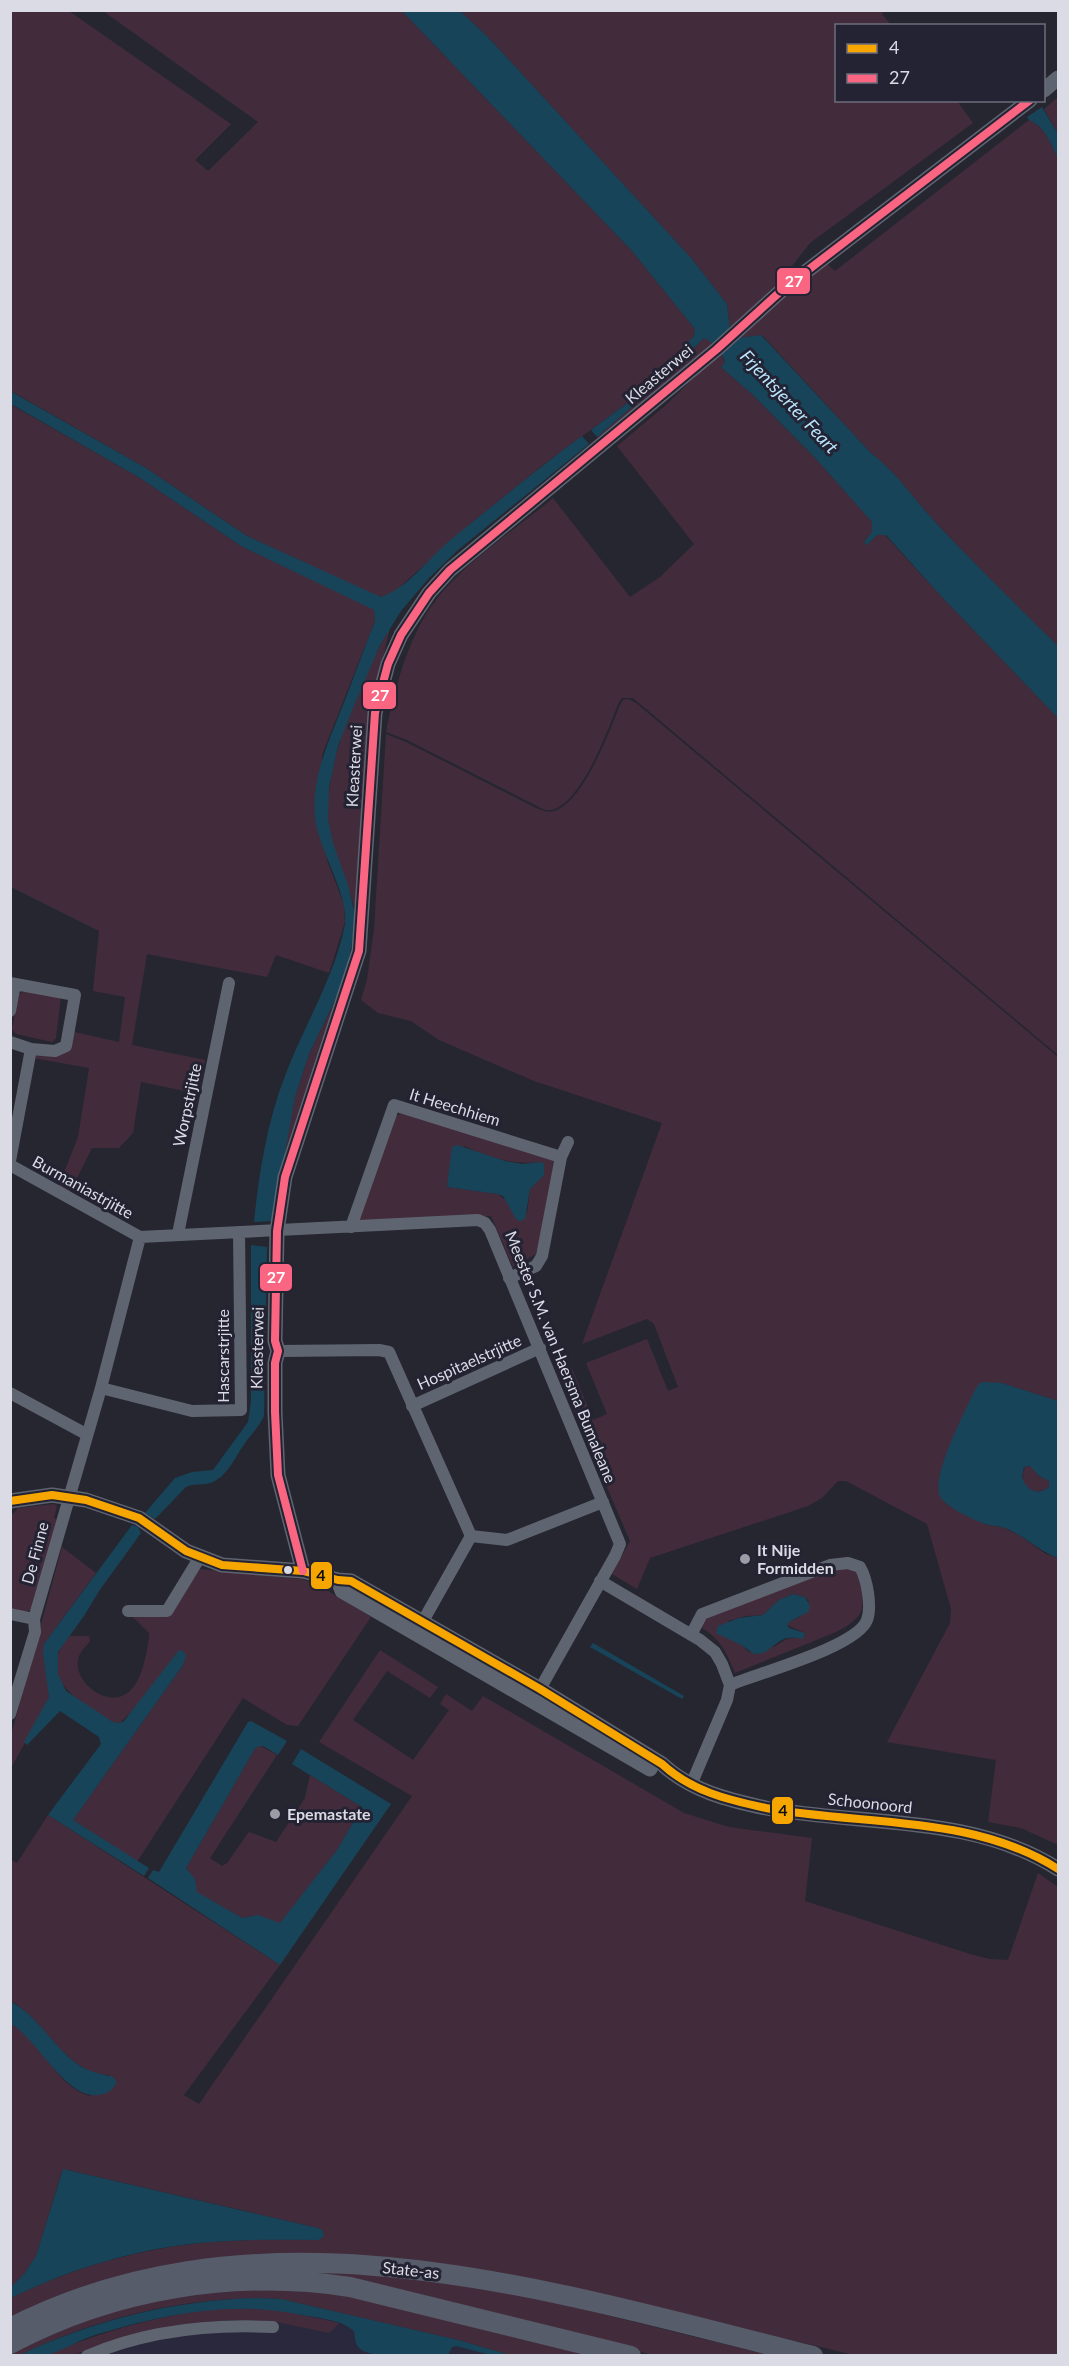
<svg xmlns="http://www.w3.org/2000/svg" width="1069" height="2366" viewBox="0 0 1069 2366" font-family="Lato,sans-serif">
<rect width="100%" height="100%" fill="#262630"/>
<!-- built -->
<path fill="#29283c" d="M262,2303L502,2356H33Z"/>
<!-- green -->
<path fill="#422c3c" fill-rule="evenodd" d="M11,11H69L231,124L195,160L208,171L258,122L103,11H402L632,251L695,329L694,336L637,396L543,465L474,521L393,593L381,597L368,592L247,536L146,468L11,391Z
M460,11H883L882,14L891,25L836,26V100L957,101L973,123L810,243L774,289L730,330L727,304L692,259L488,37Z
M1058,97V134L1044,109Z
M1029,120C1046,127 1050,143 1058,158V646C1017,606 976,565 936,523C914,499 897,473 871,453L762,335L738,338L825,262L835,271Z
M704,338L715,344L604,434L597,437L647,394Z
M721,351L725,364L721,367L754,396L817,460L872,522V532L864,542L867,545L877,535H885L940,595L1058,718V1055L633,698H622L618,704C609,728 580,807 550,810C545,811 541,808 537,806L407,740L386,732C395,688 408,636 436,600C465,562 516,529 553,498L630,597L660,577L694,544L617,446L666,405Z
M10,404L140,478L241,546L374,609L375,621L322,755L327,860L344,905L345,922L329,973L276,955L267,977L147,954L132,1045L205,1060L199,1094L141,1082L133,1133L119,1148H92L69,1194L58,1188L78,1137L89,1068L33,1058L37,1051L62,1053L70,1031L119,1042L125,997L93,991L99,931L11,887Z
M390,628L379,674L359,878L354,907C346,878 330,849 328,819C324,764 362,675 390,628Z
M628,699L636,703L1058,1057V1401L1002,1383L948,1450L946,1457L947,1504L987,1525L1002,1527L1019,1535L1046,1554L1058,1558V1845L1021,1828L988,1822L996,1760L887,1742L950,1623L951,1609L927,1524L846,1481H838L822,1498L808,1506L650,1558L637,1589L612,1574L630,1541L558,1373L572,1368L593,1420L607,1414L586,1363L647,1339L668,1391L678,1387L654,1324L647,1319L582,1344L662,1123L534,1081L439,1040L411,1021L378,1013L361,1000L367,980L374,929L386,734L406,742L536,808C542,810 547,813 554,811C584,802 609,732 620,705L623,700Z
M25,991L61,997L56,1038L52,1042L16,1034L12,1029L19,994Z
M336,998L282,1162L295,1097L309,1054Z
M402,1112L549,1155L558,1166L536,1254L513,1267L491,1216L359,1221L395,1117ZM464,1146C490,1158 512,1165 541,1162L544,1175L530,1189L527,1213L497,1194L447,1187Z
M1031,1466L1039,1476L1049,1481V1487C1033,1498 1017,1486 1025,1467Z
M54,1504L57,1506L54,1518L57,1519L32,1609L27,1612L11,1609V1516L18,1508Z
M62,1547L96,1573L44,1644L49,1697L47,1703L11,1768V1735Z
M840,1566C844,1568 850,1568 854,1571C865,1578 865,1605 859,1615C853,1623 844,1628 836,1632L735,1673C727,1654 721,1639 702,1628L703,1622L709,1616ZM793,1594L805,1597L809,1601L800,1617L788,1622L787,1625L805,1633L803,1638C784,1638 790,1638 775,1646C768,1650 757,1650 749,1652L741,1645L728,1621L746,1616L763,1615L779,1600Z
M200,1569L302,1579L318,1585L371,1617L298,1726L287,1725L243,1698L137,1862L73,1820L183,1665L186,1656L120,1723L113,1722C81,1702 33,1679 69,1636H89L90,1641C86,1647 79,1652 78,1660C74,1681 103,1704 122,1696C142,1688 146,1655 149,1637V1633L128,1612L174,1609Z
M380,1650L438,1687L430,1698L387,1671L353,1720L413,1760L449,1710L440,1704L446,1694L472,1711L483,1696L684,1813L729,1827L812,1838L805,1901L970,1954L989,1959L1008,1960L1038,1873L1058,1887V2355H854L728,2325L340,2261L15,2318L11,2317V2298C72,2268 144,2247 213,2242C248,2239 284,2240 319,2240L324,2236L323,2231L318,2228L68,2170L62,2171L36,2256L24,2274L11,2287V2024C41,2041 57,2088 90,2096L109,2075C66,2074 46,2021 11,2001L10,1859L17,1863L48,1815L280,1965L184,2095L199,2104L412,1796L319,1742Z
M259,1745L277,1755L210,1858L222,1866L227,1863L249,1832L276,1842L305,1798L310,1775L362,1807L337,1850L280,1924L258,1915L242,1918L196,1892L195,1880L186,1868L256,1747Z
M288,2267L489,2286L768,2355H653L383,2290L315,2279Z
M314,2287L595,2355H510L458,2340L281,2299C191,2295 101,2316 20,2355L11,2356V2348L154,2296Z
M225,2308L279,2310L339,2323L329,2333L272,2321L228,2320L187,2324L96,2347L73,2355L44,2356C103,2331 161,2314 225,2308Z"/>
<!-- water -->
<path fill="#18445a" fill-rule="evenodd" d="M402,11H460L488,37L692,259L727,304L730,330L738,338L761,335L871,453C897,473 914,499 936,523C976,565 1017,606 1058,646V718L940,595L886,535H877L867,545L864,542L872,532V522L817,460L754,396L721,367L725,363C722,350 716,345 704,338L647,394L597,437L591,430L637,396L694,336L695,329L632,251Z
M1042,107L1058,134V158C1050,143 1046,127 1029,120L1027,117Z
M10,391L146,468L247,536L381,597C409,587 426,561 448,542C492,506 536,470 582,436L589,444L458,550L429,578L401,611L380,645L353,708L338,746L329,787L328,819L333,843L348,885L356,919L348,965L336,998L309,1054L295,1097L273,1221L254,1222C259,1173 267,1122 285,1076C304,1025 335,977 345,924C349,898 321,852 316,824C309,782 328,743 343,705C354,677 364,649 375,621L374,610L241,546L140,478L11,404Z
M457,1145L505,1161L522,1164L541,1162L544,1164V1175L530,1189L525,1219L520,1221L516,1219L503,1196L497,1194L447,1187L452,1147Z
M251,1245L267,1247L264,1416C259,1427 252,1433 245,1443C235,1457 229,1474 213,1482C204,1486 194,1483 186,1487L155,1519L145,1513L175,1478L192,1472L213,1470L248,1422L251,1401Z
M981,1382L1002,1383L1058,1401V1558C1038,1551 1023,1534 1002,1527C998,1526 993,1526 989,1525C977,1522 948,1508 941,1498C928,1480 967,1408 976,1388ZM1030,1466L1039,1476L1049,1481V1487C1037,1496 1027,1491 1022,1477L1024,1467Z
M132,1525L138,1527L141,1533L99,1591L84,1616L58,1652V1674L66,1691L113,1722L120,1723L124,1721L179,1650L184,1652L186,1656L183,1665L73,1820L149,1868L144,1876L48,1815L101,1744L99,1737L60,1711L27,1745L24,1742L49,1697L43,1654L44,1644Z
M793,1594L805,1597L810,1606L808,1612L789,1622L787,1625L789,1628L805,1633L803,1639C797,1638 790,1637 784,1639C772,1644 768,1655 754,1654L741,1645L716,1633L718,1626L739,1618L763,1615L779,1600Z
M593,1643L684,1696L682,1699L590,1647Z
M251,1721L287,1741L278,1755L263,1746L256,1747L186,1868L195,1879L197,1892L242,1918L258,1915L280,1923L337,1850L362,1807L292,1764L301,1749L391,1804L280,1965L148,1878L153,1870L159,1872L248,1722Z
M10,2001C40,2017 56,2052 82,2067C93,2073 102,2074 113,2077L117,2082C113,2089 110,2092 103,2094C68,2105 39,2040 11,2024Z
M63,2169L318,2228L323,2231L324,2236L319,2240C284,2240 248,2239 213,2242C144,2246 72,2268 11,2298V2287L24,2274L36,2256Z
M257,2298L281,2299L458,2340L510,2355H491L456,2346L452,2347L448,2355C429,2356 373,2361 359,2348C355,2344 355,2337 354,2331C340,2319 318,2318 302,2315C233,2300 165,2314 98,2334C80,2339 62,2352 43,2356C36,2357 27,2356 20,2355C94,2320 175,2300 257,2298Z"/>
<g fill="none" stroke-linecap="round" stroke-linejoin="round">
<!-- minor -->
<path stroke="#5f6570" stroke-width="12" d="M10,983L75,995L66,1046L55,1051L31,1049
M10,1011L15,984
M10,1042L31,1049L10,1161
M561,1157L568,1142
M10,1165L140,1237
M351,1227L394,1105L561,1157L542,1256L536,1266L509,1278
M178,1234L229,983
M278,1351L379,1350L389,1352L471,1536L423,1621
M101,1388L192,1411L241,1410L239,1232
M10,1393L86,1434
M412,1406L540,1348
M471,1536L507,1540L603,1502
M600,1581L700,1640L715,1652L722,1664L730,1685L727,1700L691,1785
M128,1611H167L200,1557
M10,1614L34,1619
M691,1635L702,1614L830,1565L848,1563L860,1567C867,1579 872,1606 867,1620C857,1647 758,1673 730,1685
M10,1714L35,1632L34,1619L101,1388L140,1237L478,1220L485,1223L490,1230L620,1544L615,1556L540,1689
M87,2356C145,2331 211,2324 273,2327"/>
<!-- tertiary -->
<path stroke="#5f6570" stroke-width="15" d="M1044,90L1058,78
M10,1501L52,1495L86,1500L139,1518L186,1551L222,1565L303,1571L338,1580L351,1581L540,1689L662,1764C691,1791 728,1800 766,1808C863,1826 972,1814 1058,1869
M303,1571L278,1475L275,1412V1363L278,1351L275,1341L277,1231L285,1177L359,951L375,713L388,664L401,635L429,593L450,570L717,349L782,290L1030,100
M338,1580L342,1591L650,1769"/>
<!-- primary -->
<path stroke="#575c6a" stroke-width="20" d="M10,2328C264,2198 555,2292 813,2356
M10,2344C113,2289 235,2269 350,2287L631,2356"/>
<!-- bus-1 casing -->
<g stroke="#232333" stroke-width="12">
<path id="bus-1" d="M10,1501L52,1495L86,1500L139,1518L186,1551L222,1565L303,1571L338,1580L351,1581L540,1689L662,1764C691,1791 728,1800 766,1808C863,1826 972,1814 1058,1869"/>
</g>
<!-- bus-2 casing -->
<g stroke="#232333" stroke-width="12">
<path id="bus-2" d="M303,1571L278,1475L275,1412V1363L278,1351L275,1341L277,1231L285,1177L359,951L375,713L388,664L401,635L429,593L450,570L717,349L782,290L1030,100"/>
</g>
<!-- bus-1 -->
<use href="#bus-1" stroke="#f7a600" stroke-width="8"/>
<!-- bus-2 -->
<use href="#bus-2" stroke="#fa6682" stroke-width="8"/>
</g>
<!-- markers -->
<g fill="#9c9ca6" stroke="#232333" stroke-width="2">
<circle cx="745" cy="1559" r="6"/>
<circle cx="275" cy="1814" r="6"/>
</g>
<circle fill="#dbdbe6" stroke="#232333" stroke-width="2" cx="288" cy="1570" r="5"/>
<g text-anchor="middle" stroke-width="6" stroke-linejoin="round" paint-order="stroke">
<!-- street labels -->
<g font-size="16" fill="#dbdbe6" stroke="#232333">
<text transform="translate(659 374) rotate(-40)" y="6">Kleasterwei</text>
<text transform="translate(354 766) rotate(-87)" y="6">Kleasterwei</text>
<text transform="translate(187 1105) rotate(-78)" y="6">Worpstrjitte</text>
<text transform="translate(455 1107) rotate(17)" y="6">It Heechhiem</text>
<text transform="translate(83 1187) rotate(29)" y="6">Burmaniastrjitte</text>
<text transform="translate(257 1348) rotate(-89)" y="6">Kleasterwei</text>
<text transform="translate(223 1356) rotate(-90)" y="6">Hascarstrjitte</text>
<text transform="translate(561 1357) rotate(68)" y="6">Meester S.M. van Haersma Bumaleane</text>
<text transform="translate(469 1362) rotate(-24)" y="6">Hospitaelstrjitte</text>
<text transform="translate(35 1553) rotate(-75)" y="6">De Finne</text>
<text transform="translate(870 1803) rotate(6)" y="6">Schoonoord</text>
<text transform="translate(411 2270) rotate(6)" y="6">State-as</text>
</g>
<!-- poi labels -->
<g font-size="16" font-weight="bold" fill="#dbdbe6" stroke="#232333" text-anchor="start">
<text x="757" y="1556">It Nije<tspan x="757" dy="18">Formidden</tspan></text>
<text x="287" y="1820">Epemastate</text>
</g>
<!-- water labels -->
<g font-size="18" font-style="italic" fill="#bae5fe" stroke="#232333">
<text transform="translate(789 402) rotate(47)" y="6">Frjentsjerter Feart</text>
</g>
</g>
<g stroke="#232333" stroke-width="2">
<rect x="776" y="267" width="35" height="28" rx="6" fill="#fa6682"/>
<rect x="362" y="681" width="35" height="29" rx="6" fill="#fa6682"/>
<rect x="259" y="1263" width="34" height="29" rx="6" fill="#fa6682"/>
<rect x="310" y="1561" width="23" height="29" rx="6" fill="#f7a600"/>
<rect x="771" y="1796" width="23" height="29" rx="6" fill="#f7a600"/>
</g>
<g font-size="16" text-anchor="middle" font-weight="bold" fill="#fff">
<text x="794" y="287">27</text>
<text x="380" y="701">27</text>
<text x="276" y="1283">27</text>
</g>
<g font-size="16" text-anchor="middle" font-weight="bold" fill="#111">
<text x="321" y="1581">4</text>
<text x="783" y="1816">4</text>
</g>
<!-- border -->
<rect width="1069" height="2366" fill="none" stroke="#dbdbe6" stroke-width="24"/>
<!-- legend -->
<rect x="835" y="24" width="210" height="78" fill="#232333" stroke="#6d6d7b" stroke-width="1.5"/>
<rect x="847" y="44" width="30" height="9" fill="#f7a600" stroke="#6d6d7b" stroke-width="1.5"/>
<text x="889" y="54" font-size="18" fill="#dbdbe6">4</text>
<rect x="847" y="74" width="30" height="9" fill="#fa6682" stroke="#6d6d7b" stroke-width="1.5"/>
<text x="889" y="84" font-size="18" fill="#dbdbe6">27</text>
</svg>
